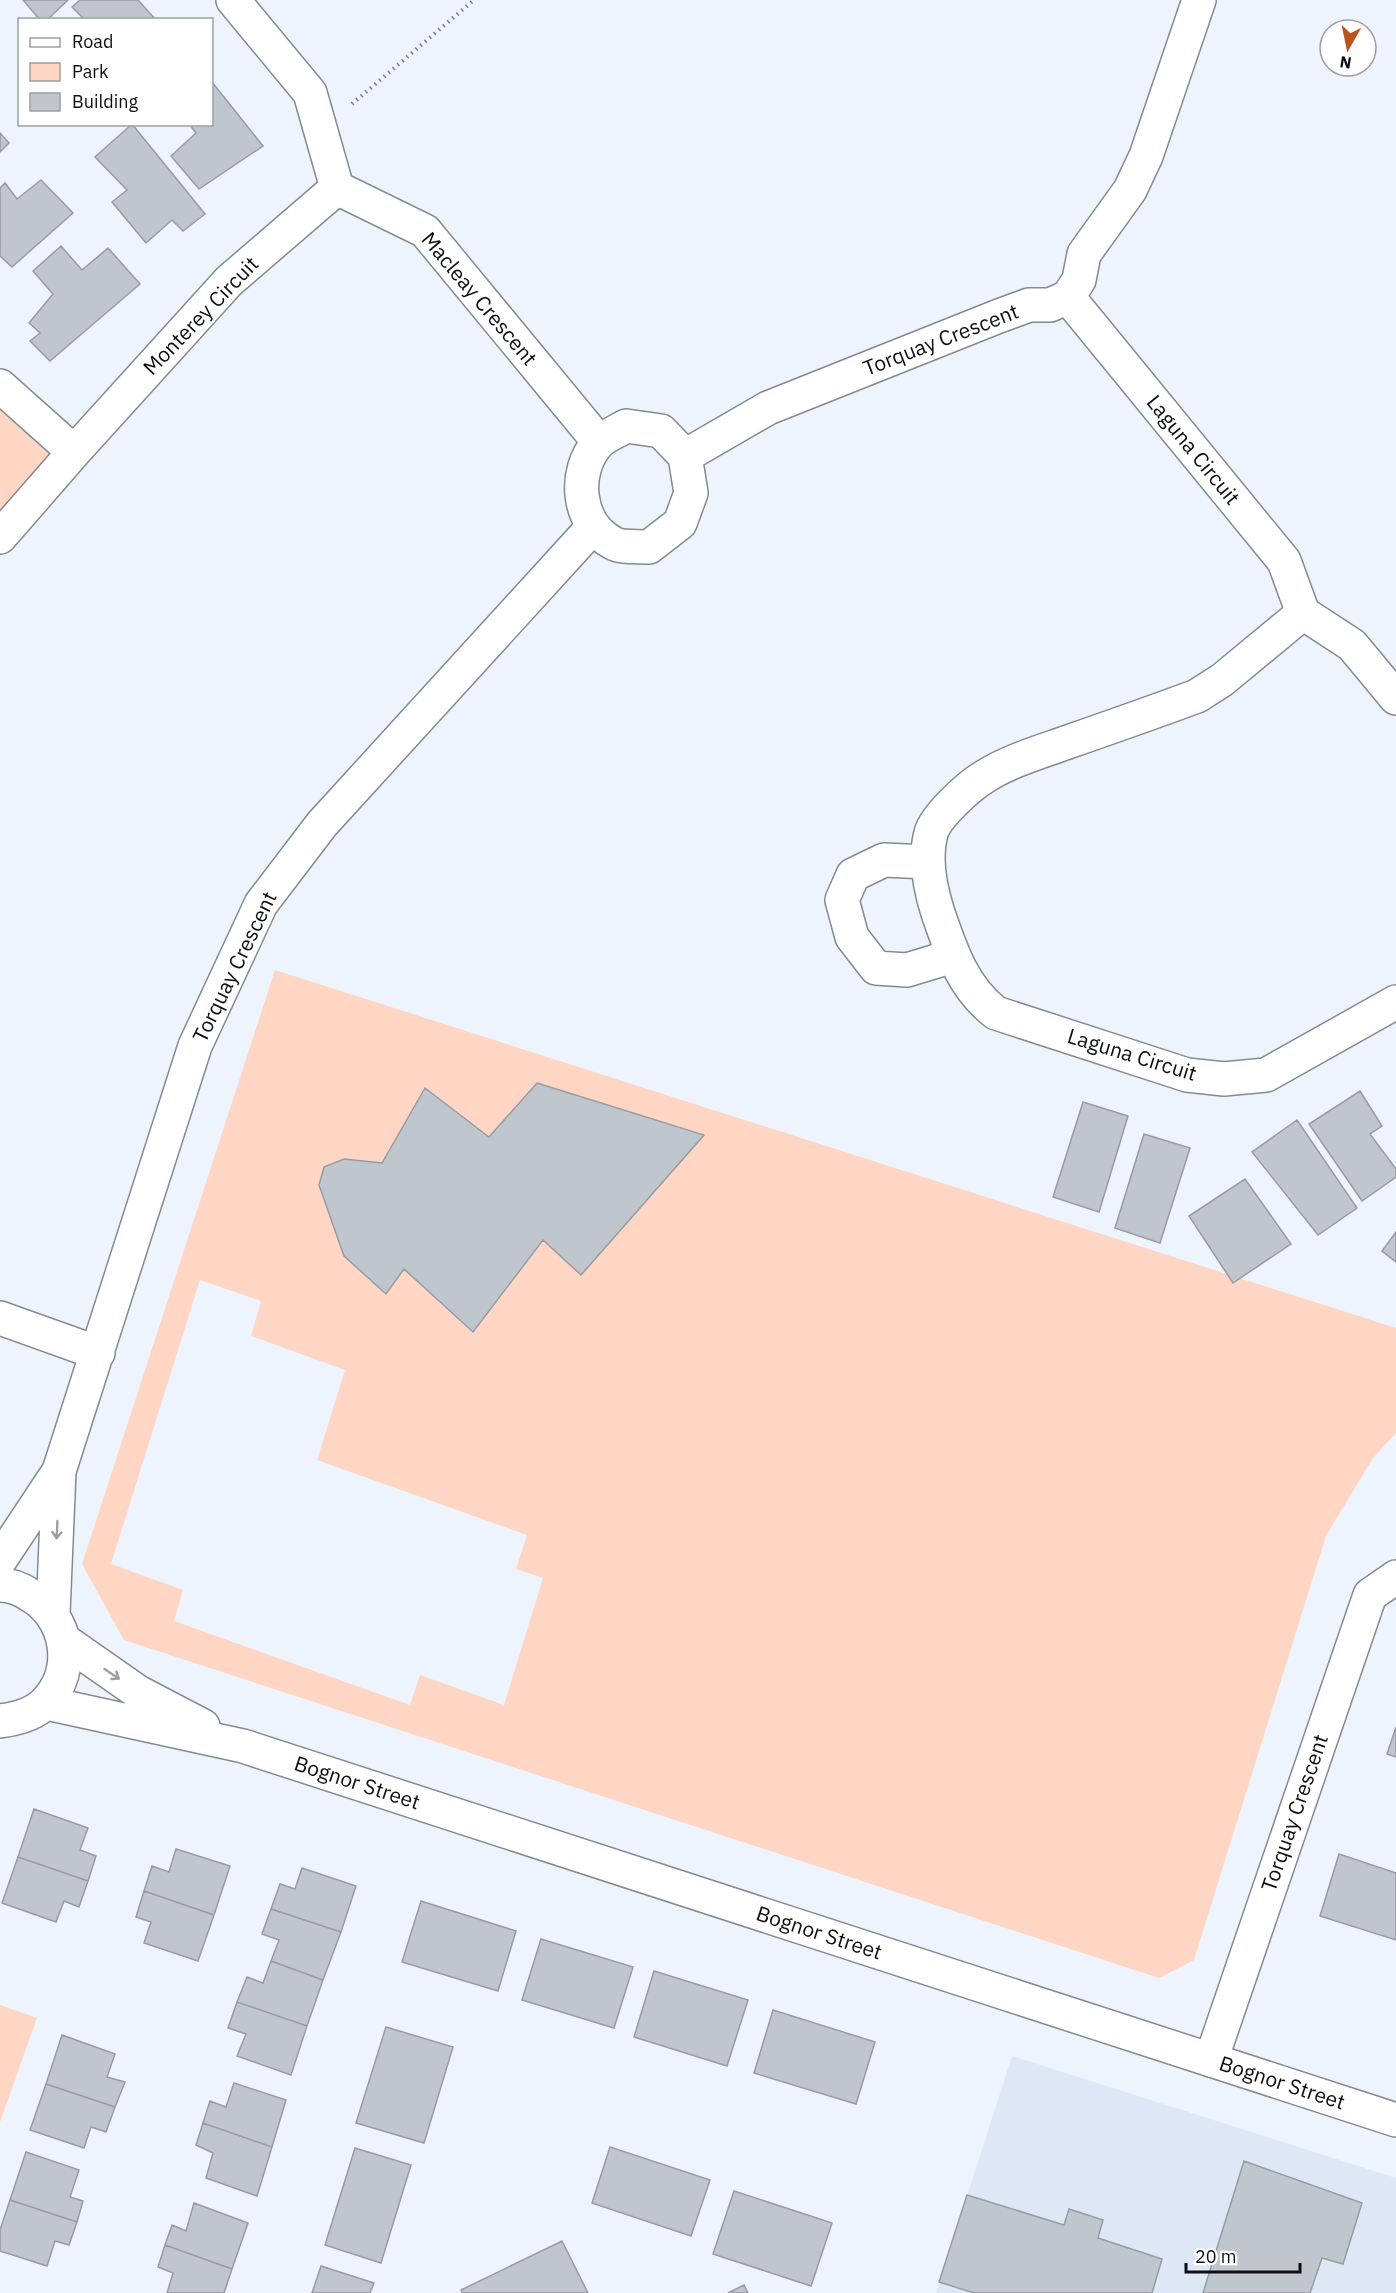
<svg xmlns="http://www.w3.org/2000/svg" width="1396" height="2293" viewBox="0 0 1396 2293" font-family="'IBM Plex Sans',sans-serif">
<rect width="100%" height="100%" fill="#eef4fd"/>
<!-- built -->
<path fill="#dde7f6" d="M1012,2056L1396,2178V2293H936Z"/>
<!-- green -->
<path fill="#fed6c3" fill-rule="evenodd" d="M0,386L74,452L0,537Z
M275,970L1396,1328V1433L1373,1458L1326,1536L1194,1960L1159,1978L124,1640L82,1564ZM537,1083L703,1135L581,1275L543,1240L472,1332L404,1269L386,1294L344,1256L319,1185L324,1167L344,1159L382,1163L425,1089L489,1137ZM200,1280L261,1301L251,1336L345,1370L317,1460L527,1535L516,1569L543,1578L504,1705L420,1675L410,1705L174,1621L183,1590L111,1564Z
M0,2005L37,2018L0,2122Z"/>
<!-- building -->
<path fill="#c0c6ce" stroke="#979ca4" stroke-width="1.5" d="M23,0H68L47,20H40Z
M80,0H138L156,20H85L72,7Z
M212,82L263,146L199,189L171,156L196,133L189,124H212Z
M132,124L205,214L183,231L172,220L146,243L112,202L127,190L95,157Z
M0,133L9,143L0,152Z
M41,180L73,213L12,267L0,256V188L5,183L17,199Z
M61,246L82,270L108,248L140,284L50,361L30,341L40,333L29,323L53,294L33,271Z
M537,1083L704,1135L581,1275L543,1240L473,1332L404,1269L386,1294L344,1256L319,1185L324,1167L344,1159L382,1163L425,1088L489,1137Z
M1360,1091L1382,1126L1370,1134L1396,1169V1177L1362,1201L1309,1124Z
M1083,1102L1128,1116L1099,1212L1053,1197Z
M1297,1120L1357,1208L1318,1235L1252,1152Z
M1144,1134L1190,1148L1160,1243L1115,1228Z
M1245,1179L1291,1244L1233,1283L1189,1216Z
M1396,1232V1262L1382,1251Z
M1396,1727V1757L1387,1754Z
M34,1809L88,1828L80,1850L96,1856L88,1881L18,1857Z
M176,1849L230,1866L214,1915L144,1891L152,1866L169,1872Z
M1339,1854L1396,1873V1940L1320,1916Z
M18,1857L88,1881L79,1907L64,1901L56,1922L2,1903Z
M302,1868L356,1886L341,1932L271,1909L280,1884L295,1889Z
M144,1891L214,1915L198,1961L144,1943L151,1922L136,1917Z
M421,1901L516,1931L498,1991L402,1962Z
M271,1909L341,1932L323,1980L271,1961L279,1940L262,1934Z
M541,1939L633,1967L614,2028L522,2000Z
M271,1961L323,1980L307,2026L237,2002L247,1977L263,1983Z
M654,1971L748,2000L727,2066L634,2037Z
M237,2002L307,2026L291,2075L237,2056L246,2034L228,2028Z
M773,2010L875,2042L856,2104L754,2073Z
M386,2027L453,2047L424,2143L356,2123Z
M62,2035L115,2054L107,2077L125,2082L115,2107L46,2084Z
M234,2083L286,2100L272,2147L203,2123L210,2101L226,2107Z
M46,2084L115,2107L106,2132L91,2127L84,2148L30,2130Z
M203,2123L272,2147L257,2196L206,2178L213,2153L196,2145Z
M610,2147L710,2180L691,2236L592,2203Z
M355,2148L411,2165L381,2263L325,2245Z
M26,2152L79,2170L70,2197L83,2201L77,2222L10,2200Z
M1244,2161L1362,2203L1343,2264L1322,2258L1310,2293H1203Z
M734,2191L832,2223L811,2286L713,2254Z
M967,2195L1064,2225L1069,2209L1103,2220L1098,2238L1162,2259L1152,2293H974L939,2282Z
M10,2200L77,2222L69,2245L55,2241L47,2266L0,2251V2230Z
M194,2203L248,2223L232,2269L165,2245L172,2225L186,2231Z
M562,2241L588,2293H462L461,2290Z
M165,2245L232,2269L224,2293H167L173,2273L158,2267Z
M321,2266L374,2283L370,2293H312Z
M744,2285L748,2293H728Z"/>
<g fill="none" stroke-linecap="round" stroke-linejoin="round">
<!-- minor casing -->
<g stroke="#858a92" stroke-width="36">
<path id="minor" d="M233,0L310,93L337,188L425,231L599,442
M1068,297L1284,561L1303,613L1352,645L1396,698
M0,386L74,452L0,537
M626,426L661,431L685,456L691,493L680,523L649,547C639,546 621,548 613,543C577,524 572,472 598,443C605,436 618,431 626,426Z
M74,452L229,281L337,188
M685,456L768,408L999,316L1029,305H1050L1068,297L1079,280L1084,254L1130,190L1146,156L1199,0
M1303,613L1222,680L1197,696C1154,712 1111,727 1068,742C1040,752 1009,761 984,777C969,786 936,816 931,833C924,859 930,888 938,913C951,951 963,988 996,1013L1187,1075L1224,1079L1266,1075L1396,1002
M927,862L884,860L853,875L842,900L852,937L876,968L907,970L953,956
M0,1318L98,1353
M0,1560L59,1471
M53,1613L59,1471L195,1046L261,904L322,824L593,527
M1211,2060L1370,1595L1396,1577"/>
</g>
<!-- tertiary casing -->
<g stroke="#858a92" stroke-width="36">
<path id="tertiary" d="M0,1585C12,1585 21,1589 30,1595C68,1617 77,1669 46,1702C34,1715 16,1719 0,1721
M65,1641L138,1692L203,1726
M46,1703L243,1746L1396,2120"/>
</g>
<!-- path -->
<path stroke="#7d8187" stroke-width="4" stroke-dasharray="1.5 4.5" stroke-linecap="butt" d="M352,104L474,0"/>
<!-- minor -->
<use href="#minor" stroke="#fff" stroke-width="33"/>
<!-- tertiary -->
<use href="#tertiary" stroke="#fff" stroke-width="33"/>
</g>
<!-- one-way arrows -->
<defs><path id="oneway-shaft" d="M-6 0H5M1.5-3L5.5 0L1.5 3" fill="none" stroke-width="1.6" stroke-linecap="round" stroke-linejoin="round" transform="scale(1.5)"/></defs>
<g stroke="#9e9fa0">
<use href="#oneway-shaft" transform="translate(57 1530) rotate(93)"/>
<use href="#oneway-shaft" transform="translate(112 1674) rotate(34)"/>
</g>
<g text-anchor="middle" stroke-width="4.5" stroke-linejoin="round" paint-order="stroke">
<!-- street labels -->
<g font-size="21" fill="#0c0e11" stroke="#fff">
<text transform="translate(479 299) rotate(50)" y="7">Macleay Crescent</text>
<text transform="translate(201 316) rotate(-46)" y="7">Monterey Circuit</text>
<text transform="translate(941 340) rotate(-21)" y="7">Torquay Crescent</text>
<text transform="translate(1193 450) rotate(51)" y="7">Laguna Circuit</text>
<text transform="translate(235 967) rotate(-64)" y="7">Torquay Crescent</text>
<text transform="translate(1132 1055) rotate(17)" y="7">Laguna Circuit</text>
<text transform="translate(357 1783) rotate(18)" y="7">Bognor Street</text>
<text transform="translate(1295 1813) rotate(-71)" y="7">Torquay Crescent</text>
<text transform="translate(819 1933) rotate(18)" y="7">Bognor Street</text>
<text transform="translate(1282 2083) rotate(18)" y="7">Bognor Street</text>
</g>
</g>
<!-- legend -->
<rect x="18" y="18" width="195" height="108" fill="#ffffff" stroke="#9e9fa0" stroke-width="1.5"/>
<rect x="30" y="38" width="30" height="9" fill="#ffffff" stroke="#9e9fa0" stroke-width="1.5"/>
<text x="72" y="48" font-size="18" fill="#0c0e11">Road</text>
<rect x="30" y="63" width="30" height="18" fill="#fed6c3" stroke="#9e9fa0" stroke-width="1.5"/>
<text x="72" y="78" font-size="18" fill="#0c0e11">Park</text>
<rect x="30" y="93" width="30" height="18" fill="#c0c6ce" stroke="#9e9fa0" stroke-width="1.5"/>
<text x="72" y="108" font-size="18" fill="#0c0e11">Building</text>
<!-- north arrow -->
<g transform="translate(1348 48) rotate(189)"><circle r="28" fill="#ffffff" stroke="#9e9fa0" stroke-width="1.5"/>
<path d="M0-4.5L10 22L0 15L-10 22Z" fill="#b8551c"/>
<text y="-9" font-size="16" font-weight="bold" text-anchor="middle" fill="#0c0e11">N</text>
</g>
<!-- scale -->
<path d="M1186 2263v9h114v-9" fill="none" stroke="#0c0e11" stroke-width="3"/>
<text x="1195" y="2263" font-size="18" fill="#0c0e11" stroke="#ffffff" stroke-width="4.5" paint-order="stroke">20 m</text>
</svg>
